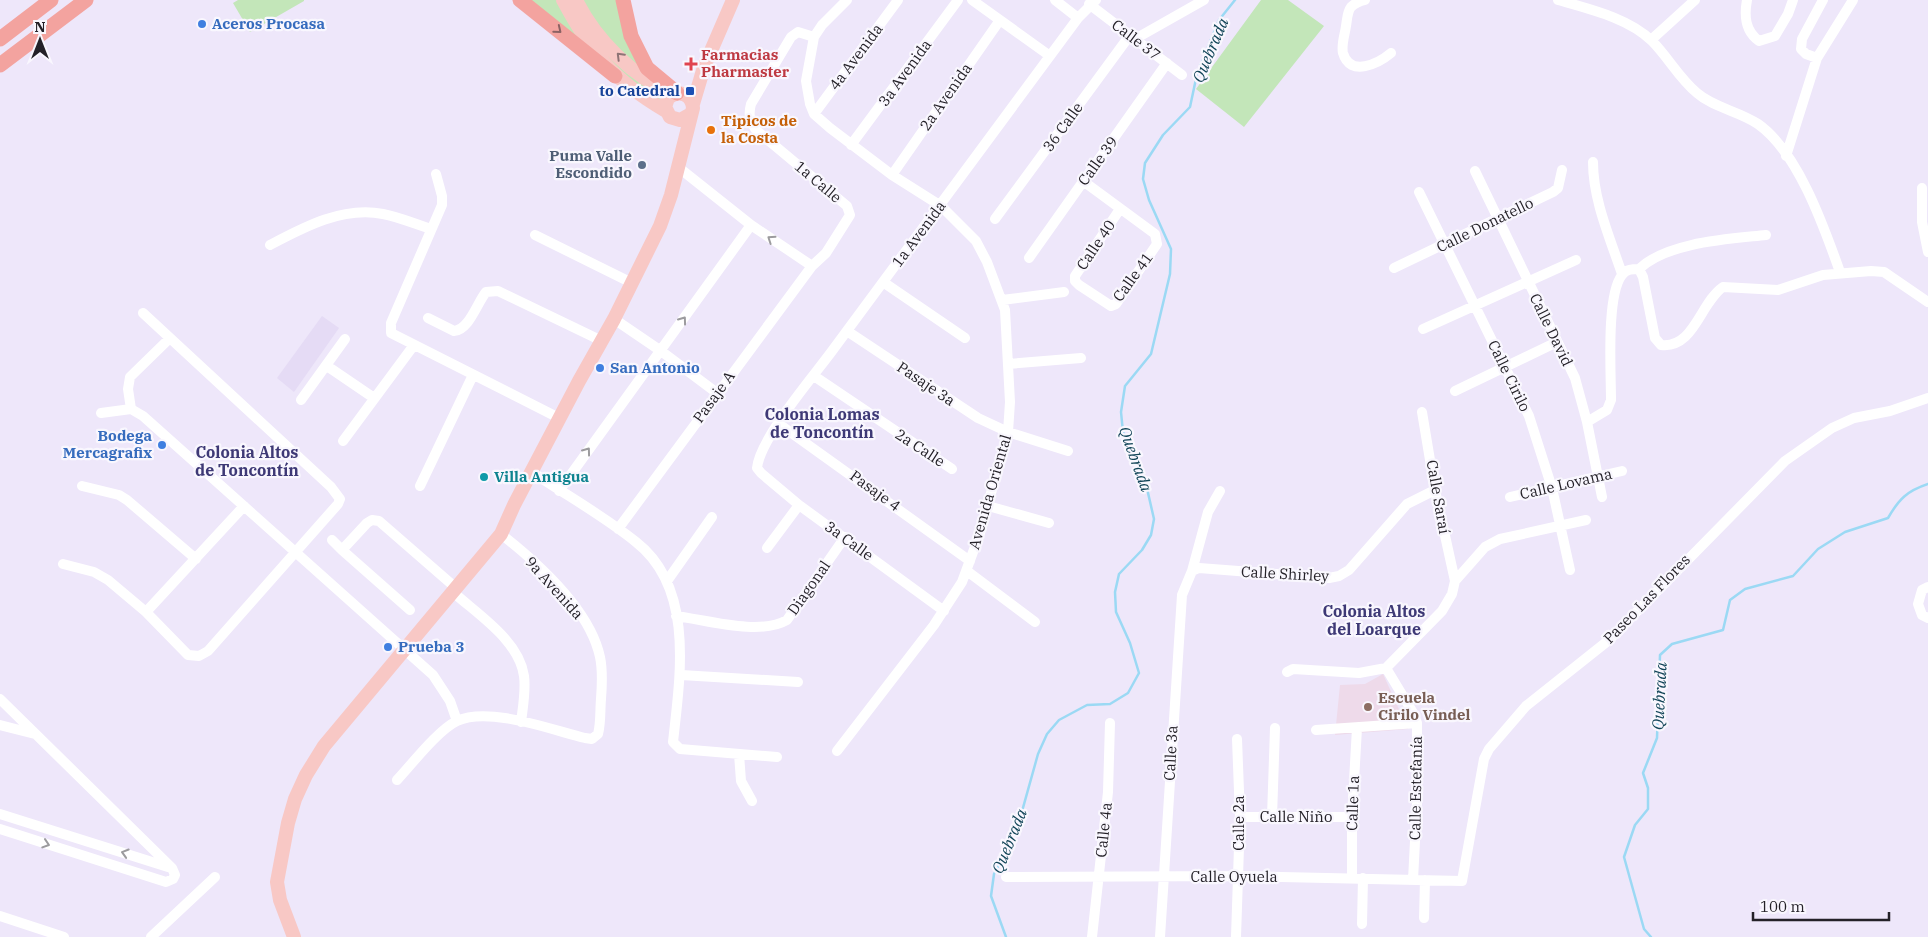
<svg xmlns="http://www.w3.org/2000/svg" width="1928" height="937" viewBox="0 0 1928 937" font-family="'IBM Plex Serif',serif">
<rect width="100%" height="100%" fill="#eee7fa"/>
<!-- built -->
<path fill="#e5dbf5" d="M322,316L339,328L294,392L277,378Z"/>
<!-- education -->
<path fill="#eedaea" d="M1383,674L1408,729L1335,735L1340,685L1365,684Z"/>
<!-- green -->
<path fill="#c3e6b9" d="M238,0H304V1L250,32L233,3Z
M520,0H623L631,36L673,94L665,104Z
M1261,0H1288L1324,26L1244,127L1196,89Z"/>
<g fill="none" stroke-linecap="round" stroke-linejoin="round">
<!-- stream -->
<path stroke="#9bd9f4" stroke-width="2.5" d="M1006,937L991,896L994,874L1016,833L1038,754L1047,734L1059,720L1087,705L1110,704L1128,693L1139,673L1130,643L1116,612L1115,592L1119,574L1142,550L1151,535L1154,519L1143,471L1123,432L1121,412L1125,386L1151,354L1170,274L1171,249L1149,200L1143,179L1145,163L1163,135L1190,107L1197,74L1219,20L1235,0
M1651,937L1644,929L1624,857L1635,825L1648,809V788L1643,773L1657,738L1660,655L1672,644L1723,630L1730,600L1745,589L1793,576L1818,549L1845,532L1888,518C1899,499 1907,491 1928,484"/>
<!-- minor -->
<path stroke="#fff" stroke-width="10" d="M972,0L1050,56
M1055,0L1078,18
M1365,0C1361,1 1354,4 1351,7C1347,12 1347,21 1346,26C1345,34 1341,45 1343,53C1350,78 1379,63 1391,53
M1558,0C1589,9 1629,18 1652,41C1668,57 1679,78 1697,93C1714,108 1739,111 1758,124C1798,152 1824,227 1840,272
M1747,0C1744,16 1745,31 1759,41L1775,36L1788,14L1793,0
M1089,4L1182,75
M1135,39L1204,0
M1651,40L1695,0
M1817,58L1853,0
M814,114L898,0
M851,145L958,0
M1786,156L1817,58L1806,54L1801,49L1802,39L1823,0
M1593,162C1593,200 1610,238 1622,274
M678,167L751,225L812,266
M1475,171L1575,378L1587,422L1602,497
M436,174L442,196V205L391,323V333L559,418
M892,175L1000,20
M1083,181L1155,234L1157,244L1116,304L1111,306L1079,285L1075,281V276L1120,209
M1922,188V222L1928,252
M1419,192L1529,416L1552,488L1570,570
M995,219L1130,35
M535,235L632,283
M270,245C304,227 343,206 383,214C399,217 415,224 431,229
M1029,258L1167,63
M1394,268L1553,192L1558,188L1562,170
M1639,269C1667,242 1729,239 1766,235
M883,282L965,338
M1002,300L1064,292
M428,318L454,331C469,330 477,303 486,292L498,291L602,341
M614,319L661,351L717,393
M1423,329L1576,260
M847,331L978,418L1008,432L1068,451
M1008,364L1081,358
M327,366L374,398
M814,376L952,469
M1455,391L1557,342
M301,400L345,339
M131,409L128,389L130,377L170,338
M1422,412L1435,490L1455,581
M101,413L131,409L143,416L433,675L450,701L457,721
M1587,422L1607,410L1611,400C1611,373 1606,295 1622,275C1626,269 1633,269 1639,269L1643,277L1655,338L1661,345C1694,349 1700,303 1723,287L1778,290L1823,275L1871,271L1884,272L1928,302
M779,424L970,561
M343,441L414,345
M532,472C566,495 604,516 636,542C695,588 680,677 673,742L680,749L777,757
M82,486L119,495L127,500L196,559
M420,486L473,375
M559,491L751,225
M1510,497L1622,471
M988,506L1049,523
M618,529L812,266L826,253L850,215L847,206L756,130C750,121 748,115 751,104L791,37L798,32L814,37
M332,540L342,550
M767,548L799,505
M63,564L94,572L108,580L146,612L188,655L199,656L208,651L338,504L340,499L331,487L143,313
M967,571L1035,622
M1192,571L1199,568L1329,578L1339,576L1349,570L1407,504L1435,490
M667,581L712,517
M1928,587L1922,590L1918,604L1922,615L1928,618
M453,592C477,614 519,640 524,676C526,691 523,706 521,722
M410,610L342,550L367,523L372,520L379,521L456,588
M944,611L799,505L761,473L757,468C760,438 813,377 832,351C914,240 996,129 1078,18L1096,0
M146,612L244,506
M676,616C707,620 760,636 787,620L845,537
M1386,668L1412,711L1417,723V802L1413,880
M1287,672L1293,669L1359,673L1386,668L1442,611L1452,594L1455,581L1485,547L1500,539L1586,520
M681,675L798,682
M0,699L172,868L175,875L173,879L166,882L0,829
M0,725L35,734
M1316,730L1417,723
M837,751L934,625L962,582L980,533L1008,432L1010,402L1005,310L987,262L976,241L941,206L892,175L830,128L814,114L810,104L806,81L814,37L822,25L847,0
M739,754L741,781L752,801
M397,780C412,764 438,730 457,721C489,706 552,730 585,738L592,739L598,734C601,723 600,710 601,699C602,686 603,671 600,657C590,610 538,563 501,534
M0,814L168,867
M1240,817H1352
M1272,817L1275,728
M1006,877L1238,876L1462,881L1484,759L1489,749L1526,706L1609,640L1785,461L1832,428L1854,418L1890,411L1928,398
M1352,878V817L1357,728
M0,916L64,937
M1424,918L1425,880
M1362,924L1363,878
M151,937L215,877
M1092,937L1108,792L1110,723
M1160,937L1182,595L1192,571L1208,512L1220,491
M1236,937L1240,817L1237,739"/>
<!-- major -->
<path stroke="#f8c8c5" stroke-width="14" d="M563,0C592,54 613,80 666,111
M576,0C595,39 633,77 673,94
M693,104L704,67L733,0
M294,937L280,900L277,882L288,823L295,799L306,775L324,746L501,534L514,505L579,381L614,319L660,226L671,195L693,108C692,94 679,89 668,98L665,107L670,117L680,120L689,115"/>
<!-- highway -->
<path stroke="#f3a39f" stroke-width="15" d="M520,0L615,76
M623,0L631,36L647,68L677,93
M0,39L51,0
M0,65L86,0"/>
</g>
<!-- one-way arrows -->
<defs><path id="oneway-chevron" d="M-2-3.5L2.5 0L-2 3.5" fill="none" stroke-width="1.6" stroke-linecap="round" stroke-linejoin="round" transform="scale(1.25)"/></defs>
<use stroke="#8c6264" href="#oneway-chevron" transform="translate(558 30) rotate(39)"/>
<use stroke="#8e7476" href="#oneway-chevron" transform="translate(620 56) rotate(-135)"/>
<g stroke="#9c9b9e">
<use href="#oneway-chevron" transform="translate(771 239) rotate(-146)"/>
<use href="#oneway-chevron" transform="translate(683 320) rotate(-54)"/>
<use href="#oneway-chevron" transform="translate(587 451) rotate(-54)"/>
<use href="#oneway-chevron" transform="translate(46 844) rotate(18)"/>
<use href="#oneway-chevron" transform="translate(125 853) rotate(-163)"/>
</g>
<!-- markers -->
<g fill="#3f7fe0" stroke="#f9f7fe" stroke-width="2">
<circle cx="202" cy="24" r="5"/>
<circle cx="600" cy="368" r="5"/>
<circle cx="162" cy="445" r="5"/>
<circle cx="388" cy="647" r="5"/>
</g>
<path fill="#e0444e" stroke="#f9f7fe" stroke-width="2" d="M688.5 56.5h5v5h5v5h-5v5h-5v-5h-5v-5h5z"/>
<rect fill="#1a4fb4" stroke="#f9f7fe" stroke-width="2" x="685" y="86" width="10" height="10" rx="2.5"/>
<circle fill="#e8710a" stroke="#f9f7fe" stroke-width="2" cx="711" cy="130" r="5"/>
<circle fill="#5c6f8a" stroke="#f9f7fe" stroke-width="2" cx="642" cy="165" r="5"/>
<circle fill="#0f9aa8" stroke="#f9f7fe" stroke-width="2" cx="484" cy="477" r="5"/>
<circle fill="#8d6e63" stroke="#f9f7fe" stroke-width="2" cx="1368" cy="707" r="5"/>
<g text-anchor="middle" stroke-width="4.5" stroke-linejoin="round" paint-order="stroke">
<!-- shop labels -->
<g font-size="15" font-weight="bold" fill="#366cbe" stroke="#f9f7fe" text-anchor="start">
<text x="212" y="29">Aceros Procasa</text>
<text x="610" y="373">San Antonio</text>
<text x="152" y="441" text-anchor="end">Bodega<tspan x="152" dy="17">Mercagrafix</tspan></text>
<text x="398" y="652">Prueba 3</text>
</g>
<!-- street labels -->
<g font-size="15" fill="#242128" stroke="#f9f7fe">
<text transform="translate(1136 40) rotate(37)" y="5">Calle 37</text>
<text transform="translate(856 57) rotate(-53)" y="5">4a Avenida</text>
<text transform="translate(905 73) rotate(-54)" y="5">3a Avenida</text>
<text transform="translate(946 97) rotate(-55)" y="5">2a Avenida</text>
<text transform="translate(1063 127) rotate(-54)" y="5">36 Calle</text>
<text transform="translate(1098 161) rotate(-54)" y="5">Calle 39</text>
<text transform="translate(818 182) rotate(40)" y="5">1a Calle</text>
<text transform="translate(1485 225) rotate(-26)" y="5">Calle Donatello</text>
<text transform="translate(919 234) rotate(-53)" y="5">1a Avenida</text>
<text transform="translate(1096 245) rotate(-56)" y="5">Calle 40</text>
<text transform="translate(1133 277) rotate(-54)" y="5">Calle 41</text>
<text transform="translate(1551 330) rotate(64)" y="5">Calle David</text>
<text transform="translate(1509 376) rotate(64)" y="5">Calle Cirilo</text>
<text transform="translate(926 384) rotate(34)" y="5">Pasaje 3a</text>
<text transform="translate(714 397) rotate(-54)" y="5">Pasaje A</text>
<text transform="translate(920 448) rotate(33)" y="5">2a Calle</text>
<text transform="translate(1566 484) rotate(-13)" y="5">Calle Lovama</text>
<text transform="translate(875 491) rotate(36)" y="5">Pasaje 4</text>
<text transform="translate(990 492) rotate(-74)" y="5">Avenida Oriental</text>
<text transform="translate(1438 497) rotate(80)" y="5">Calle Saraí</text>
<text transform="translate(849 541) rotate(36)" y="5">3a Calle</text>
<text transform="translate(1285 574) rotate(3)" y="5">Calle Shirley</text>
<text transform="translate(554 588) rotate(48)" y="5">9a Avenida</text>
<text transform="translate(809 588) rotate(-55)" y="5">Diagonal</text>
<text transform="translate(1647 599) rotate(-46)" y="5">Paseo Las Flores</text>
<text transform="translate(1171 753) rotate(-87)" y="5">Calle 3a</text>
<text transform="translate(1416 788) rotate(-89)" y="5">Calle Estefanía</text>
<text transform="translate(1353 803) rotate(-88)" y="5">Calle 1a</text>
<text x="1296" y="822">Calle Niño</text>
<text transform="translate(1239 823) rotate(-90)" y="5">Calle 2a</text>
<text transform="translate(1104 830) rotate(-84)" y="5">Calle 4a</text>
<text x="1234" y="882">Calle Oyuela</text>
</g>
<!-- health labels -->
<g font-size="15" font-weight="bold" fill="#be3a42" stroke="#f9f7fe" text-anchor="start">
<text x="701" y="60">Farmacias<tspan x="701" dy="17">Pharmaster</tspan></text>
</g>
<!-- transit labels -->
<g font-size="15" font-weight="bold" fill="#164399" stroke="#f9f7fe" text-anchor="end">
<text x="680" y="96">to Catedral</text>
</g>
<!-- food labels -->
<g font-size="15" font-weight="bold" fill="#c56008" stroke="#f9f7fe" text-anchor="start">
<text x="721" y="126">Tipicos de<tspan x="721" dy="17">la Costa</tspan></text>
</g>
<!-- service labels -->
<g font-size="15" font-weight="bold" fill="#4e5e75" stroke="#f9f7fe" text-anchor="end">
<text x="632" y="161">Puma Valle<tspan x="632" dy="17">Escondido</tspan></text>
</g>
<!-- culture labels -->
<g font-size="15" font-weight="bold" fill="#0d838f" stroke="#f9f7fe" text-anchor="start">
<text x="494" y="482">Villa Antigua</text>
</g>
<!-- education labels -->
<g font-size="15" font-weight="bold" fill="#785e54" stroke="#f9f7fe" text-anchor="start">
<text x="1378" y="703">Escuela<tspan x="1378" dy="17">Cirilo Vindel</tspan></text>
</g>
<!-- water labels -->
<g font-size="16" font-style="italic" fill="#124558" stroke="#f9f7fe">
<text transform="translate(1210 50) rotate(-67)" y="6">Quebrada</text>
<text transform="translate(1136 459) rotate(70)" y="6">Quebrada</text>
<text transform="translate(1659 696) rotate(-87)" y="6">Quebrada</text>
<text transform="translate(1009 841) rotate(-68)" y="6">Quebrada</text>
</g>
<!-- neighbourhood labels -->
<g font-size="16" font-weight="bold" fill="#3e3976" stroke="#f9f7fe">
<text x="822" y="420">Colonia Lomas<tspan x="822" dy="18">de Toncontín</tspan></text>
<text x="247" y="458">Colonia Altos<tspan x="247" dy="18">de Toncontín</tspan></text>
<text x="1374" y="617">Colonia Altos<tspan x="1374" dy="18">del Loarque</tspan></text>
</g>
</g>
<!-- north arrow -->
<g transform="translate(40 40)" stroke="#f9f7fe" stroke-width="4" paint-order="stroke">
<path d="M0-4L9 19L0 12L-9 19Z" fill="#242128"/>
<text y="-8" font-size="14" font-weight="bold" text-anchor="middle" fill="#242128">N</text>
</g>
<!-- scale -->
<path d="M1753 912v8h136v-8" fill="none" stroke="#242128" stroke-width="2.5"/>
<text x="1760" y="912" font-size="15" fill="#242128" stroke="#f9f7fe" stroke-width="4" paint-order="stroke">100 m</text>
</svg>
